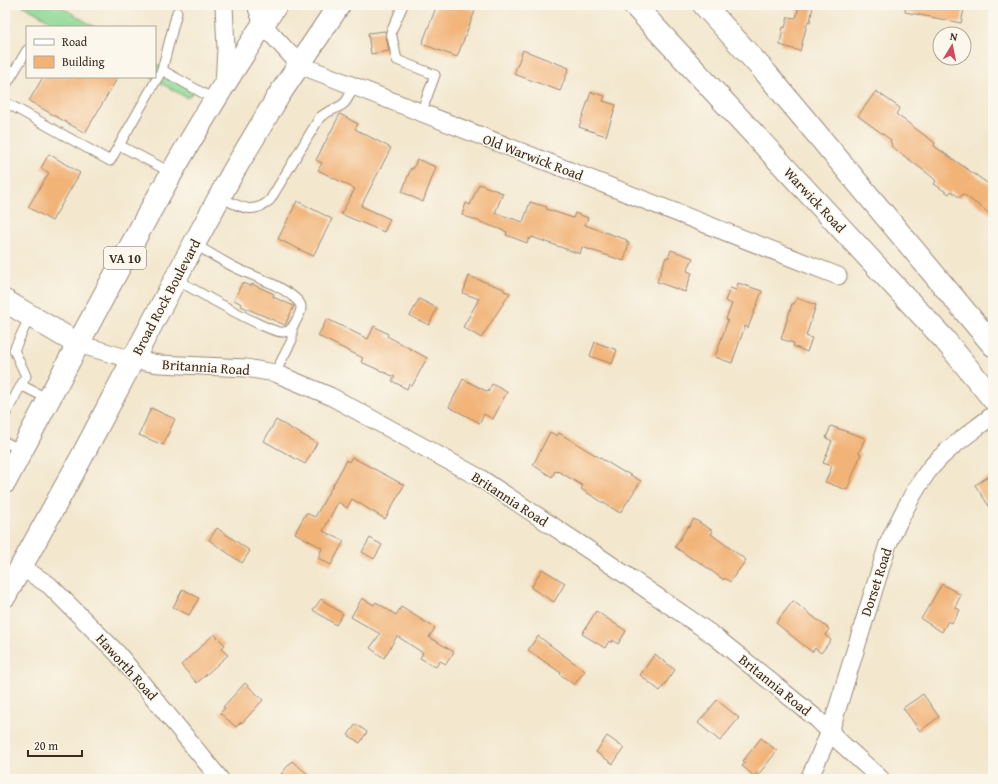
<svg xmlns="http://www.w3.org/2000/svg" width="998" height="784" viewBox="0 0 998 784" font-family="'Gentium Book Plus',serif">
<rect width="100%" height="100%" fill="#fbf7ec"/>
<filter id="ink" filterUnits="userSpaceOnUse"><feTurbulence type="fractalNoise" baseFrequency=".025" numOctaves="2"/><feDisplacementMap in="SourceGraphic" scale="8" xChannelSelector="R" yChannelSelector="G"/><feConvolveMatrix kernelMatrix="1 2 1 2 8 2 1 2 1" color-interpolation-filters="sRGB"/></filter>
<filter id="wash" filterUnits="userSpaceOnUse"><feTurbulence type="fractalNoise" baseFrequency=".012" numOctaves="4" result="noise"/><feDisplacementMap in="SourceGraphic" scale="16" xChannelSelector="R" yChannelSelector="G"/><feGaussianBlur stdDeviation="0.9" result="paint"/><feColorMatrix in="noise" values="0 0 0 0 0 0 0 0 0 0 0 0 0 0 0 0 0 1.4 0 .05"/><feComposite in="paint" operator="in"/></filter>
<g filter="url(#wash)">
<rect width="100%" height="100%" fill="#f3e7ce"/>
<!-- green -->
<path fill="#8dd895" stroke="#64815a" d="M22,5H58L95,27H61Z
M155,63L197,89L187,98L150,77H155Z"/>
<g id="blocks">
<!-- building -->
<path fill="#f2b377" d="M437,5H459L475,11L457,57L422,44Z
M799,5H813L810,22L808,21L800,51L780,45L783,27L785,28L788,17L796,18Z
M906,5H965L961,23L905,12Z
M385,31L389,51L371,54L368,33Z
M523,50L569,68L560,91L514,74Z
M43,77H118L85,133L29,101Z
M876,91L900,108L896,114L935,143L934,146L993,187V216L963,194L960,198L951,191L949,194L934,184L936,181L931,176L891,146L892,144L890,142L891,140L858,116Z
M591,92L605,96L603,101L616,105L606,136L579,127Z
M340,114L358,124L355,129L391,148L361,206L390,219L384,232L341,214L355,189L318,170L322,163L316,160Z
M49,154L80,173L52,221L28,207L49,173L41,168Z
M417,159L436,167L423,202L402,192L411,168L413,169Z
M479,184L503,193L495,213L523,222L530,202L547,207L546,209L573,218L575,213L588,218L585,225L627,240L626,242L629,243L624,261L582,247L580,254L532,237L531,239L529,238L527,243L506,235L507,232L462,215L466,203L470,205Z
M297,201L332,219L313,256L278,239Z
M671,250L693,258L687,271L692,273L685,292L657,282L666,257L668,258Z
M469,276L504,289V291L510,293L481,338L463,327L479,299L463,293Z
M242,283L251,286L252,284L274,294L273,297L294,306L285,325L241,306L242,304L234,300Z
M738,283L762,291L748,328L745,326L732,363L715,357L728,320L726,319L732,304L725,301L730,288L736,290Z
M797,298L816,305L806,336L812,338L807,352L793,346L794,343L781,339L792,304H794Z
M419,299L437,308L429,325L410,316Z
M327,319L368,339L374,326L388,334L387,336L427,358L412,386L409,384L407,389L392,381L395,377L361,362L363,358L318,336Z
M595,342L617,350L612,364L590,356Z
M463,379L488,392L492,384L507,392L493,419L484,414L480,423L449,407Z
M151,408L175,419L163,445L139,435Z
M276,420L317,443L305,464L264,441Z
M831,426L865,438L859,453L861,454L847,490L825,482L832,466L823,463L832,441L826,438Z
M550,432L557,436L559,433L625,473V472L641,481L620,513L581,489L583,486L558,471V472L555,471L552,477L533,465Z
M352,457L404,485L385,519L352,499L347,508L338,502L323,531L344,541L331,565L318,558L322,548L295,533L306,513L315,517L347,460L349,462Z
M993,474V512L975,485Z
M694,519L713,531L711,534L746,560L730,582L725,578L724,580L695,559L694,560L675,547L688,526L689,527Z
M217,528L250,551L242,563L209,540Z
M370,538L382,545L374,559L362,552Z
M542,569L565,583L554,602L531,588Z
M942,584L961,595L955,607L960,610L952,623L948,621L942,632L921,619Z
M183,589L199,598L189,615L173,607Z
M362,598L374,605L376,602L396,615L401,607L435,628L429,637L454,652L446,664L440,661L436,667L420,658L423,653L397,636L384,658L370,648L380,634L351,617Z
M321,599L343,614L336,625L313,610Z
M793,601L829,629L825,635L831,640L821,653L815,648L812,652L776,623Z
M596,611L626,631L618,644L613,640L612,643L609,641L605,648L582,634Z
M214,634L225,645L221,649L228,655L197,683L181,665Z
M538,636L585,671L574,685L560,674L561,673L528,650Z
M655,654L675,670L660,691L640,675Z
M245,683L263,700L242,723L241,722L236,727L220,713L225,708L223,707Z
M923,694L939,717L920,731L903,708Z
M717,700L739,718L720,741L698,723Z
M356,724L367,732L360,743L348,735Z
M607,736L624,748L613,764L596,752Z
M761,738L777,751L758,775L756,773L754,776L742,766L745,763L743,761Z
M292,761L314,779H277Z"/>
</g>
</g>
<g filter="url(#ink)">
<use href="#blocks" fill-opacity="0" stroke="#978876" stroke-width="1"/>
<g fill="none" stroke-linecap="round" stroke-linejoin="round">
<!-- lane casing -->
<g stroke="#978876" stroke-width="11">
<path id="lane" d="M403,5L391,32L397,60L435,75L421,113
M162,70L177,12
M5,87L27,50
M5,102L110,161L162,70L215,100
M119,145L172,173
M220,197C238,206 253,216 270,200L320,117C339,103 343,113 353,87
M175,279C192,288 271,335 284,332C292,331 295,323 298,317C301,311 303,306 298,301C282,285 257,278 236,268C222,261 208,252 194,244
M14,350L30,316
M275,373L292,340V328
M21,385L48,399
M5,415L26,376L14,350
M5,442L21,450"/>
</g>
<!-- street casing -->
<g stroke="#978876" stroke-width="19">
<path id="street" d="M224,5L226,49L224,85
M256,5L263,25L300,65L838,276
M78,344L133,360L160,364L246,368L275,373L330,396L480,478L601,558L713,635L817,719L841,743L881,779
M21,567L49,585L118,654L220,779
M809,779L830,732L888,544C899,520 911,495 926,474C941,452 972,432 993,415"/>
</g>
<!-- secondary casing -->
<g stroke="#978876" stroke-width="24">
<path id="secondary" d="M634,5L944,339L993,399
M704,5L766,73L993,345
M5,301L78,344"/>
</g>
<!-- primary casing -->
<g stroke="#978876" stroke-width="24">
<path id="primary" d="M5,482C91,321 173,156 276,5
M5,596L80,460L186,259L233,172L279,95L339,5"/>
</g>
<!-- lane -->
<use href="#lane" stroke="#fff" stroke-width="9"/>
<!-- street -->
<use href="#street" stroke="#fff" stroke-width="17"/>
<!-- secondary -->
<use href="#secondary" stroke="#fff" stroke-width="22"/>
<!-- primary -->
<use href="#primary" stroke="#fff" stroke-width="22"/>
</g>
</g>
<g text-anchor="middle" stroke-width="3" stroke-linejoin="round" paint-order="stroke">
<!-- shield labels -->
<rect fill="#fbf7ec" stroke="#75685c" stroke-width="1" x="104" y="247" width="42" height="22" rx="3"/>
<g font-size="13" font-weight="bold" fill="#3b2a1e">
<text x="125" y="263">VA 10</text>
</g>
<!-- street labels -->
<g font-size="14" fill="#3b2a1e" stroke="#fbf7ec">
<text transform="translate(533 157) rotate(21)" y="5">Old Warwick Road</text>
<text transform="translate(815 200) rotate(47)" y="5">Warwick Road</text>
<text transform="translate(166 297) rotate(-62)" y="5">Broad Rock Boulevard</text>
<text transform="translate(206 367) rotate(4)" y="5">Britannia Road</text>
<text transform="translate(510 499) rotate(33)" y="5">Britannia Road</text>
<text transform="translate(876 582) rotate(-72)" y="5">Dorset Road</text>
<text transform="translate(127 667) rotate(48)" y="5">Haworth Road</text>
<text transform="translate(775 685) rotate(39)" y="5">Britannia Road</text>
</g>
</g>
<!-- margin -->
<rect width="998" height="784" fill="none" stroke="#fbf7ec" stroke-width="20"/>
<!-- legend -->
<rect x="26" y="26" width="130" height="52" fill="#fbf7ec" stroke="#aea59a"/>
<rect x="34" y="39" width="20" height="6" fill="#ffffff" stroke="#aea59a"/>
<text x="62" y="46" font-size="12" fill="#3b2a1e">Road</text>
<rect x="34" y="56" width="20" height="12" fill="#f2b377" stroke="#aea59a"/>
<text x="62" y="66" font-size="12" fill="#3b2a1e">Building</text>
<!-- north arrow -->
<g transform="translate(952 46) rotate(10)"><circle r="19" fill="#fbf7ec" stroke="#aea59a"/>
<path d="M0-3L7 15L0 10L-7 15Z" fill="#d1495b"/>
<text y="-6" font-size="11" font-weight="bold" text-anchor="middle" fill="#3b2a1e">N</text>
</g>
<!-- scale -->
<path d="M28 750v6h54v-6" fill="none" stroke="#3b2a1e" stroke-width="2"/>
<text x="34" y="750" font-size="12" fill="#3b2a1e" stroke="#fbf7ec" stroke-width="3" paint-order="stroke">20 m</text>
</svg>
